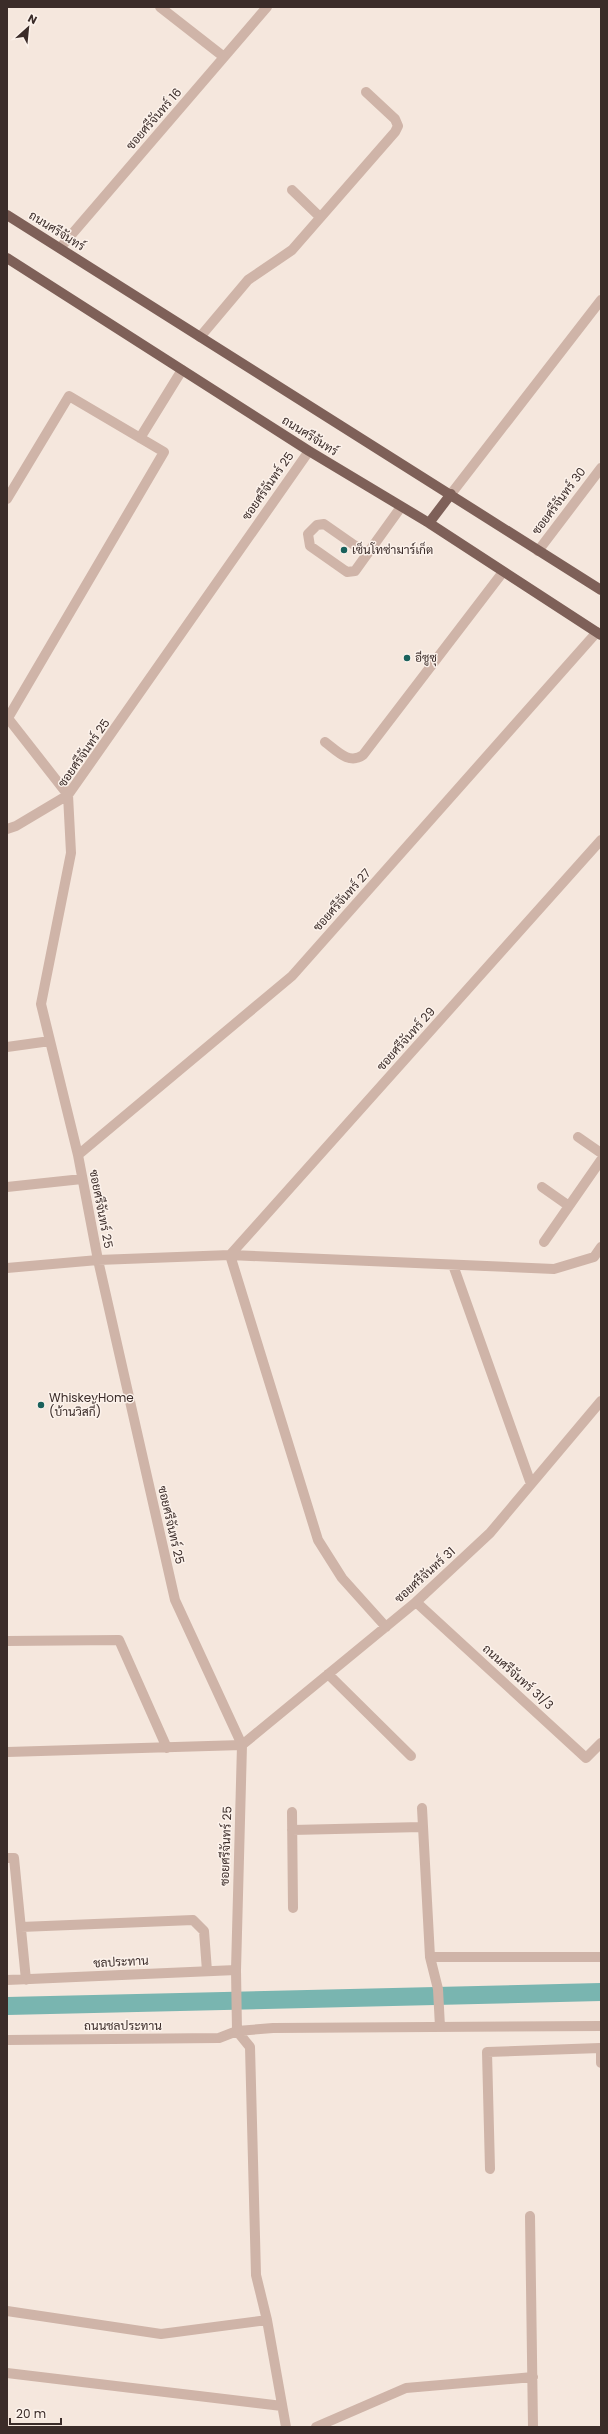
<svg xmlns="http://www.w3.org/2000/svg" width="608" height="2434" viewBox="0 0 608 2434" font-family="Poppins,Sarabun,sans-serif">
<rect width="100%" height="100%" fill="#f5e7dd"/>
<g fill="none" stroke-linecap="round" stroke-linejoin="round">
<!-- canal -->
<path stroke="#79b5b0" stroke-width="18" d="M7,2006L601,1992"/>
<!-- minor -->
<path stroke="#cfb4a8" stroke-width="10" d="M160,7L224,57
M292,190L320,217
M60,248L267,7
M200,337L248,280L292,250L395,132L398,126L395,119L366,92
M140,438L182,370
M451,494L601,300
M7,499L69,396L164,452L8,718
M538,551L601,468
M367,554L324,524L317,525L308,534L310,546L347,572L355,571L401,507
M7,717L68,795L16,826L7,829
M325,742C337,751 349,765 363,755L503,572
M7,1047L50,1041
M578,1137L601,1153
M78,1155L292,976L597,632
M7,1187L82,1179
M542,1187L569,1206
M544,1242L601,1160
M453,1265L531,1484
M7,1268L98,1260L230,1255L554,1269L594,1257L601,1247
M416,1602L586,1758L601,1743
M386,1627L342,1578L318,1540L230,1255L601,840
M7,1641L119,1640L167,1748
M328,1674L411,1756
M7,1752L242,1745L416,1602L490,1533L601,1401
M422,1808L430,1957
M292,1812L293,1908
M292,1830L422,1827
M7,1858H14L26,1980
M21,1927L193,1920L204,1931L207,1971
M7,1980L236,1970
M440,2027L438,1989L430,1957H601
M237,2031L236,1970L242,1745L175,1600L98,1260L78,1155L41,1004L71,853L68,795L309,451
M237,2031L250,2047L256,2275L267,2320L286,2427
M7,2040L219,2038L237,2031L273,2028L601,2026
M601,2048V2063
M490,2169L487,2052L600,2048
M530,2216L533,2427
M7,2311L161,2334L267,2320
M7,2373L282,2406
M316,2427L406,2388L533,2377"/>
<!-- major -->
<path stroke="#7e6058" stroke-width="10" d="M7,215L601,590
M7,258L309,451L429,523L601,635
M429,523L451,494"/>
</g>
<!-- markers -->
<g fill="#1a615c" stroke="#fcf2eb" stroke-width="1.5">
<circle cx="344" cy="550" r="4"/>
<circle cx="407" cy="658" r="4"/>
<circle cx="41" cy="1405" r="4"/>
</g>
<g text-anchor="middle" stroke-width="3" stroke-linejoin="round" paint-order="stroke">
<!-- street labels -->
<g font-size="12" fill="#3b2c29" stroke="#fcf2eb">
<text transform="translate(154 119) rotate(-49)" y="4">ซอยศรีจันทร์ 16</text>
<text transform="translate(57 231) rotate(32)" y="4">ถนนศรีจันทร์</text>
<text transform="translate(310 436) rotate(32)" y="4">ถนนศรีจันทร์</text>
<text transform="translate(268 486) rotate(-55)" y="4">ซอยศรีจันทร์ 25</text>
<text transform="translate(559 501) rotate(-53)" y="4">ซอยศรีจันทร์ 30</text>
<text transform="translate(84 753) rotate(-55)" y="4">ซอยศรีจันทร์ 25</text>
<text transform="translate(342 900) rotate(-48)" y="4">ซอยศรีจันทร์ 27</text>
<text transform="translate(406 1039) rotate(-48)" y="4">ซอยศรีจันทร์ 29</text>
<text transform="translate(101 1209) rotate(79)" y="4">ซอยศรีจันทร์ 25</text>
<text transform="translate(171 1525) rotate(77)" y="4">ซอยศรีจันทร์ 25</text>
<text transform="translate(425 1575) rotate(-42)" y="4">ซอยศรีจันทร์ 31</text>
<text transform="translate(518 1677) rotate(42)" y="4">ถนนศรีจันทร์ 31/3</text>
<text transform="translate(226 1846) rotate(-88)" y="4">ซอยศรีจันทร์ 25</text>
<text transform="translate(121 1962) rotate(-3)" y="4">ชลประทาน</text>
<text x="123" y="2030">ถนนชลประทาน</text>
</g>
<!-- poi labels -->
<g font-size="12" fill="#3b2c29" stroke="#fcf2eb" text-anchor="start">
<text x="352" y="554">เซ็นโทซ่ามาร์เก็ต</text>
<text x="415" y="662">อีซูซุ</text>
<text x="49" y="1402">WhiskeyHome<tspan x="49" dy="14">(บ้านวิสกี้)</tspan></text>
</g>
</g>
<!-- border -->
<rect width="608" height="2434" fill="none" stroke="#3b2c29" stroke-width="16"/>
<!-- north arrow -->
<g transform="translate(28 28) rotate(27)" stroke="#fcf2eb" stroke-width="3" paint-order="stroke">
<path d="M0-3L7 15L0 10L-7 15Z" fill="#3b2c29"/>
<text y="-6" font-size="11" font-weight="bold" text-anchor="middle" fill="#3b2c29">N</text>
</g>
<!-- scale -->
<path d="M10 2418v6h51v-6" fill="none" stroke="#3b2c29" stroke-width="2"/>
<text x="16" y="2418" font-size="12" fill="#3b2c29" stroke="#fcf2eb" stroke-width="3" paint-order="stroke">20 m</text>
</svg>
